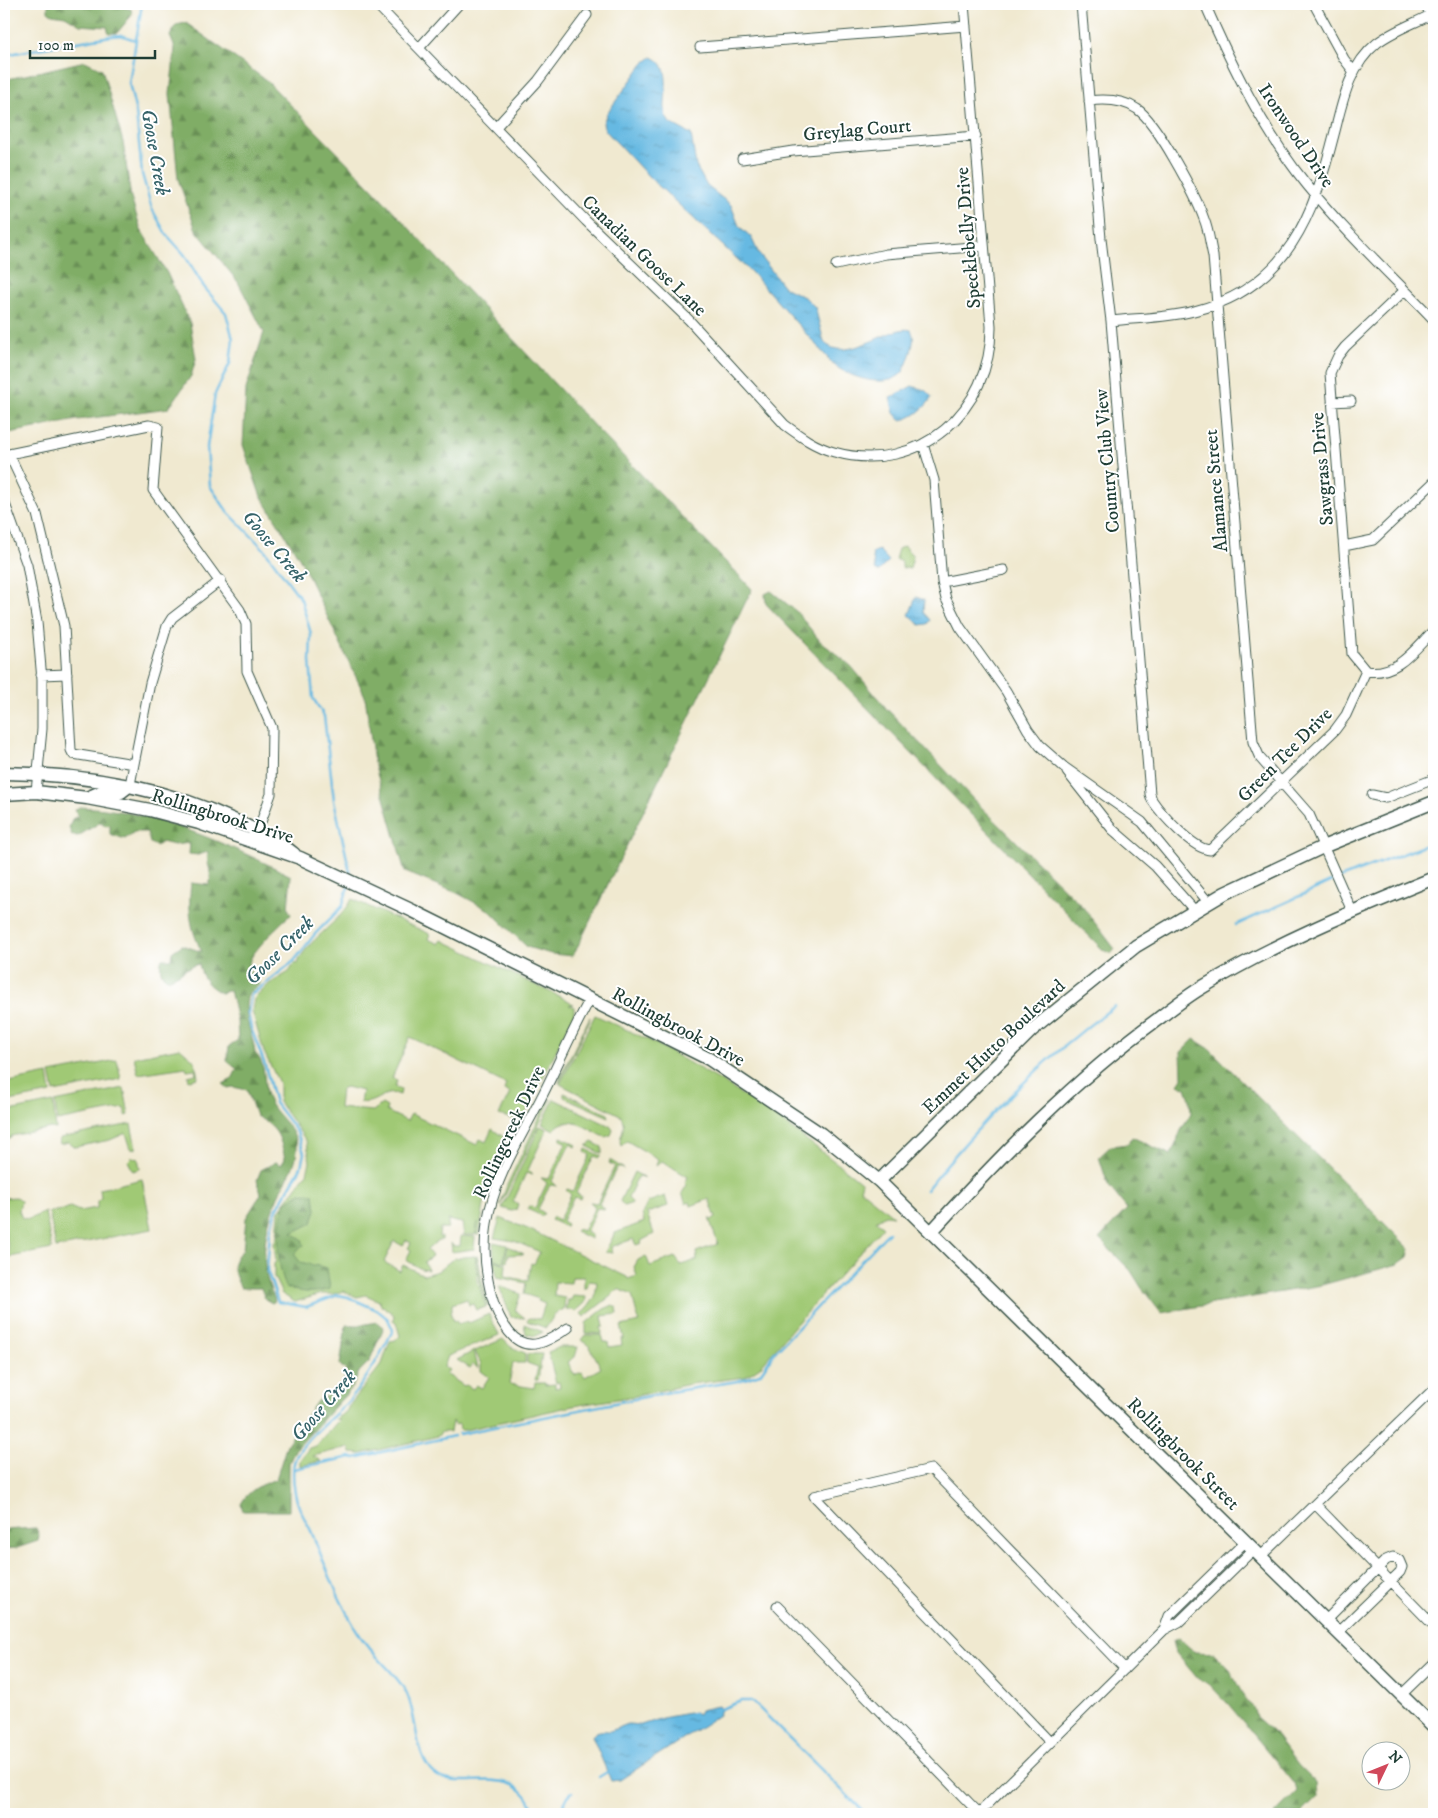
<svg xmlns="http://www.w3.org/2000/svg" width="1438" height="1818" viewBox="0 0 1438 1818" font-family="'IM FELL DW Pica',serif">
<defs>
<pattern id="forest-firs" width="22" height="20" patternUnits="userSpaceOnUse" patternTransform="scale(1.25)"><rect width="22" height="20" fill="#80ad66"/><path d="M5 1l3.5 6h-7zM16 11l3.5 6h-7z" fill="#688e55"/></pattern>
<pattern id="park-crowns" width="20" height="18" patternUnits="userSpaceOnUse" patternTransform="scale(1.25)"><rect width="20" height="18" fill="#a0c975"/><path d="M2 6a3 3 0 1 1 6 0M12 15a3 3 0 1 1 6 0" fill="none" stroke="#82a461"/></pattern>
<pattern id="water-ripples" width="26" height="14" patternUnits="userSpaceOnUse" patternTransform="scale(1.25)"><rect width="26" height="14" fill="#66b9e2"/><path d="M2 4q2-2 4 0t4 0M15 11q2-2 4 0t4 0" fill="none" stroke="#5398b8"/></pattern>
</defs>
<rect width="100%" height="100%" fill="#fff"/>
<filter id="ink" filterUnits="userSpaceOnUse"><feTurbulence type="fractalNoise" baseFrequency=".02" numOctaves="2"/><feDisplacementMap in="SourceGraphic" scale="10" xChannelSelector="R" yChannelSelector="G"/><feConvolveMatrix kernelMatrix="1 2 1 2 8 2 1 2 1" color-interpolation-filters="sRGB"/></filter>
<filter id="wash" filterUnits="userSpaceOnUse"><feTurbulence type="fractalNoise" baseFrequency=".0096" numOctaves="4" result="noise"/><feDisplacementMap in="SourceGraphic" scale="20" xChannelSelector="R" yChannelSelector="G"/><feGaussianBlur stdDeviation="1.12" result="paint"/><feColorMatrix in="noise" values="0 0 0 0 0 0 0 0 0 0 0 0 0 0 0 0 0 1.4 0 .05"/><feComposite in="paint" operator="in"/></filter>
<g filter="url(#wash)">
<rect width="100%" height="100%" fill="#f0e9d0"/>
<!-- grass -->
<path fill="#a0c975" stroke="#608354" d="M352,899L430,934L428,939L439,944L442,940L569,1001L573,1004L569,1005L574,1007V1014L525,1115L519,1121L499,1115L510,1093L504,1090L506,1084L410,1037L392,1078L397,1080L395,1087L401,1090L400,1095C384,1088 375,1106 360,1102L362,1091L346,1087L341,1089L339,1108L373,1111L382,1104L387,1107L386,1111L407,1121L411,1114L477,1145L480,1139L486,1142L492,1129L508,1140L509,1148L486,1197L483,1196L485,1199L479,1235H476L478,1222L475,1235H464L462,1223L448,1220V1228H440L439,1237H442V1240H438L427,1250L432,1256L424,1262L428,1270L421,1269L406,1260L411,1250L408,1248L411,1243L406,1240L403,1246L394,1241L384,1262L400,1271L403,1265L424,1275L438,1271L454,1258L475,1256L478,1282L486,1307L476,1310L473,1304L469,1305L467,1299L452,1304V1310L450,1311L453,1321L456,1320L458,1324L468,1321L469,1323L489,1314L499,1335L448,1356L444,1367L449,1370L446,1374L464,1386L466,1385L473,1389L476,1385L482,1388L489,1377L481,1371V1364L475,1351L503,1339L511,1347L525,1353V1363H513L509,1384L534,1388L535,1383H545V1385L555,1384V1388L560,1387L559,1382L556,1383L548,1352L560,1347H578L575,1357L568,1362L574,1375L582,1372L585,1377L601,1368L590,1347L582,1340L586,1335H602L604,1342H608L609,1347L622,1345L621,1339L624,1338L621,1326L639,1322L632,1295L618,1289L611,1296L584,1317L581,1314L595,1298L597,1282L589,1281L587,1288H584V1277H572L571,1283L555,1282L554,1296L565,1298L564,1309L555,1314L546,1328L527,1321L529,1318L540,1319L545,1304L538,1301L539,1299L524,1294L526,1283L497,1277L494,1260L506,1264L505,1276L528,1281L531,1263L534,1264L540,1252L514,1241L494,1238L500,1218L528,1229L627,1277L628,1279L637,1276L634,1267L638,1260L646,1256L650,1266L675,1257L681,1265L697,1260L696,1252L718,1244L709,1218L711,1220L716,1218L709,1199L691,1206L690,1202L686,1204L682,1193L687,1185L685,1183L688,1177L662,1161L656,1166L658,1159L627,1141L621,1146C617,1135 629,1129 620,1115L560,1084L595,1015L653,1042L721,1081L783,1122L855,1177L862,1183L860,1189L893,1216L885,1215L876,1221L883,1227L796,1324L760,1367L745,1377L690,1384L636,1396L573,1406L465,1430H460L459,1424L454,1425L452,1421L450,1432H441L438,1436L361,1454L351,1453L349,1447L313,1456L321,1461L300,1466V1460L309,1448L316,1446L339,1420L335,1419L346,1412L349,1406L382,1364L390,1341L396,1340L400,1336L396,1322L393,1320L394,1315L383,1306L382,1307L379,1301L366,1295L357,1297L343,1291L334,1294H321L295,1302L282,1294L274,1277V1264L276,1261L274,1244L277,1236L279,1211L307,1173L310,1162L307,1142L279,1102V1083L264,1052L252,1011L254,999L269,984L289,972L295,963L298,964C303,943 342,921 352,899Z
M590,1017L589,1021L559,1083L560,1077Z
M180,1048L195,1061L198,1078L189,1080L188,1076L196,1074L195,1069L187,1070L186,1067L138,1074L134,1057Z
M117,1060L121,1079L54,1092L50,1073Z
M48,1074L51,1093L4,1102V1083Z
M124,1088L129,1115L126,1116L124,1108L57,1121L55,1102Z
M564,1093L608,1114L609,1117L564,1097Z
M551,1099L500,1206L507,1185L547,1102Z
M554,1099L610,1126L613,1130L611,1135L605,1137C589,1130 568,1112 554,1130L542,1124Z
M53,1102L56,1129L51,1128L11,1136V1138L7,1139L4,1127V1112Z
M131,1124L136,1148L131,1149L126,1133L110,1140L75,1147L68,1142L60,1144L59,1141L60,1138Z
M540,1126L547,1129L528,1170L533,1175L526,1173L513,1202L518,1204L516,1210L512,1211L502,1208Z
M561,1137L577,1145L575,1147L570,1144L552,1181L557,1186L550,1185L538,1209L544,1213L542,1216L527,1209L529,1206L535,1208L547,1183L541,1178L549,1179L566,1143L561,1140Z
M592,1142L602,1147V1154L587,1146Z
M586,1149L601,1156L599,1158L594,1156L576,1193L581,1196L580,1199L574,1197L562,1221L567,1224L566,1227L551,1220L553,1217L559,1220L571,1195L566,1190L567,1189L573,1191L590,1155L585,1152Z
M132,1157L138,1158L140,1169L133,1171L128,1161Z
M610,1160L624,1169L617,1167L599,1204L605,1209L597,1208L586,1232L591,1235V1239L575,1231L577,1229L583,1231L595,1207L590,1202L597,1203L615,1166L609,1163Z
M634,1172L645,1178L638,1176L628,1198L633,1203L624,1206L620,1201Z
M142,1179L152,1229L56,1248L49,1212L63,1210L70,1207L79,1211L97,1208V1201L101,1198L100,1189Z
M665,1196L668,1206L647,1213L654,1234L641,1241L642,1243L636,1245L633,1239L611,1247L613,1253L605,1252L615,1233L644,1222L642,1214L648,1202Z
M16,1197L21,1201L19,1211L22,1218L29,1219L45,1212L52,1249L10,1257L4,1224V1198Z
M461,1236L475,1237L474,1249L452,1252L451,1243L453,1246H460Z
M493,1242L507,1245L503,1262L494,1259Z
M508,1246L524,1254L508,1255L507,1262H504Z
M476,1256L478,1257L482,1282L489,1304L487,1306L480,1282Z
M499,1286L521,1294L515,1310L525,1318L511,1317Z
M573,1296L586,1297L585,1303L576,1311L566,1309L568,1300H571Z
M613,1305L617,1308L618,1314L602,1316L604,1327H601L602,1334L586,1333V1323L604,1309Z
M524,1324L543,1332L535,1336L526,1334Z
M474,1351L478,1368L473,1364L470,1368L457,1360Z
M527,1354H542L538,1380H535L538,1367L527,1363Z"/>
<!-- forest -->
<path fill="url(#forest-firs)" stroke="#50754d" d="M48,4H123L122,7L131,9L132,15L117,33H109L107,27L80,25L65,16L52,14L48,11Z
M186,23L266,80L368,184L595,427L752,589L573,956L551,954L527,947L489,910L457,893L405,872L374,763L365,696L300,559L260,494L243,445L246,389L264,332L238,282L196,230L178,179L170,94L175,48L170,36L176,25Z
M85,61L102,69L123,142L131,198L141,230L167,273L190,323L196,359L191,376L169,408L77,420L4,434V80Z
M771,591L797,612L820,641L851,666L886,708L973,799L1082,906L1115,949L1111,954L1103,950L766,604L765,594Z
M79,807C151,809 228,844 291,876L288,908L291,915C284,918 254,951 251,958C248,964 249,967 250,973L257,978L260,983C257,989 249,990 247,998C243,1018 253,1034 255,1053C268,1066 262,1083 268,1099C274,1115 295,1127 297,1144C298,1162 289,1175 281,1190C265,1222 257,1264 274,1297L275,1301L272,1303L265,1299L261,1288H241C233,1273 229,1261 243,1250L246,1218L261,1194L257,1180L261,1170L276,1162L281,1165L285,1159C280,1136 278,1128 256,1116L247,1090L233,1087L228,1088L223,1084L232,1079L237,1069L227,1061L229,1046L238,1040L237,1021L230,990L221,993C208,986 202,979 199,964C185,967 179,976 167,979C160,975 159,966 162,959H171L172,952L182,945L202,952C190,929 188,909 191,883L209,885C214,871 205,865 208,852L198,855L189,854L190,843L174,845L162,842L156,846L150,843L147,832H134L125,839L110,834V825L106,826L101,822L78,836L72,835L69,828L72,819L78,816L75,810Z
M1194,1039L1210,1049L1410,1249L1408,1257L1398,1264L1322,1285L1161,1313L1141,1287L1131,1271L1099,1239L1127,1209L1108,1185L1099,1157L1111,1146L1128,1144L1132,1137L1171,1155L1182,1128L1191,1113L1190,1099L1186,1088L1178,1084L1182,1078L1181,1052Z
M299,1193L314,1194L316,1210L312,1223L292,1233L302,1239L304,1245L294,1254L300,1262L327,1268L330,1289C313,1294 302,1293 286,1287C275,1258 277,1233 284,1204Z
M377,1322L384,1327L369,1362L359,1372L352,1388L295,1450L289,1463V1511H243L241,1504C249,1489 261,1485 276,1479L287,1444L317,1401L329,1395L344,1381L346,1371L340,1365L346,1325H361Z
M36,1528L39,1535L38,1541L17,1548L4,1549V1530Z
M1178,1638L1195,1652L1214,1653L1229,1668L1246,1701L1253,1707L1256,1717L1272,1731L1298,1765L1316,1783L1317,1798L1301,1814H1274L1297,1791L1295,1784L1229,1705L1209,1684L1198,1679L1176,1653L1173,1641Z"/>
<!-- park -->
<path fill="url(#park-crowns)" stroke="#608354" d="M904,546L913,556L910,569L902,568V562L895,559L898,549Z"/>
<!-- water -->
<path fill="url(#water-ripples)" stroke="#427b8b" d="M652,57C676,66 661,100 666,117L670,123L691,134L696,166L707,186L731,205L739,226L751,237L759,254L784,287L806,298L815,307L824,342C845,366 892,323 911,330C915,337 913,344 911,352C909,358 906,368 902,373C886,390 849,377 834,365L751,272L649,177L605,130L603,123L607,113L643,64Z
M912,386L925,390L932,397C927,407 911,420 900,420L894,413L890,398Z
M879,550L889,561L878,572L875,570L872,553Z
M916,597L924,600L923,612L930,620L927,624L920,625L909,615Z
M718,1706L721,1709L719,1715L620,1780L611,1781L592,1736C597,1729 604,1731 610,1731L628,1724L641,1725L662,1718L694,1712L698,1714L700,1710Z"/>
<g fill="none" stroke-linecap="round" stroke-linejoin="round">
<!-- stream -->
<path stroke="#66b9e2" stroke-width="2.5" d="M142,4L129,83L136,113L142,174L152,209L166,234L184,254L204,287L226,313L233,339L230,363L215,394L207,447L210,486L227,511L264,549L301,599L311,634L310,661L313,698L324,716L334,800L351,877
M4,55L111,36L121,35L135,40
M1340,878L1434,842
M349,884L342,907L315,934L294,961L251,995L248,1012L251,1028L265,1065L275,1103L297,1132L304,1153L301,1167L275,1212L270,1232L267,1270L278,1302L306,1307L338,1295L348,1297L377,1310L388,1319L393,1330C380,1356 365,1383 346,1404C333,1418 298,1443 294,1463C292,1475 294,1493 298,1504C301,1514 307,1522 311,1531C326,1567 340,1605 361,1637C374,1657 393,1670 405,1690C418,1712 413,1757 435,1774C462,1795 518,1757 535,1814
M1236,925L1335,880
M926,1190C978,1124 1046,1056 1115,1006
M459,1434L670,1392L738,1381L760,1374L774,1353L889,1232
M294,1469L351,1457L355,1458L454,1436
M721,1709L741,1701H752L866,1814
M599,1777L607,1772
M559,1814L568,1796L572,1792"/>
</g>
</g>
<g filter="url(#ink)">
<g fill="none" stroke-linecap="round" stroke-linejoin="round">
<!-- street casing -->
<g stroke="#3e574b" stroke-width="11">
<path id="street" d="M376,4L586,221L689,320L785,425C800,436 815,447 834,452C919,476 992,410 991,326L964,4
M1081,4L1101,239L1111,321L1150,794L1152,800C1162,815 1193,849 1210,850L1335,730L1346,715L1366,671
M1205,4C1232,66 1264,132 1307,185C1346,233 1392,276 1434,320
M1314,4L1344,59L1354,72
M1425,4L1431,15
M700,47L966,26
M419,48L459,4
M1089,101C1105,99 1122,99 1137,109C1156,121 1196,196 1204,219C1209,231 1210,244 1213,256L1253,742L1260,758L1309,814L1352,911
M496,127L538,81L587,15
M742,159L793,151L976,136
M836,265L886,254L984,246
M1111,321C1139,318 1167,318 1194,311C1288,288 1314,214 1335,131C1343,99 1350,65 1377,43C1394,30 1416,23 1434,13
M1332,402L1351,401
M923,444L934,480L942,582L946,599L960,627L1006,691L1028,730L1040,746L1064,767L1142,822L1209,903
M9,454L37,514L64,626L71,750L73,754L134,764L130,785
M4,455L149,425L158,427L153,490L240,610L246,624L247,671L272,728L271,794L256,836
M4,501L27,565L37,622L42,680V729L36,792
M1344,546L1373,540L1434,482
M942,582L1004,570
M1366,671L1352,654L1330,373L1338,356L1345,347L1405,290
M1366,671C1397,676 1414,650 1434,630
M41,675L67,674
M134,764L150,683L167,626L172,618L221,580
M1067,772L1112,829L1155,866L1195,911
M1372,795L1386,798L1434,779
M568,1328C549,1341 527,1355 509,1332C498,1318 491,1297 488,1280C474,1208 510,1159 541,1098C558,1065 572,1031 590,999
M814,1496L931,1469L1125,1669
M814,1496L1050,1742
M1315,1504L1434,1626
M1261,1556L1434,1389
M777,1606L979,1813L1164,1630L1179,1622L1254,1549
M1326,1620L1386,1560L1393,1557L1399,1560L1402,1567L1400,1572L1338,1632
M1164,1630L1169,1616L1246,1541
M1401,1695L1434,1663"/>
</g>
<!-- secondary casing -->
<g stroke="#3e574b" stroke-width="15">
<path id="secondary" d="M4,773C85,774 164,787 238,822C257,831 277,840 294,854
M4,794L36,792L87,798L150,810L199,823L300,858L413,911L709,1059L821,1134L879,1181L1434,1727
M87,798L101,792H121L130,785
M879,1181L1032,1030L1136,946L1225,893L1325,846L1434,802
M932,1231C1002,1154 1074,1080 1158,1019C1172,1008 1186,997 1201,988C1275,943 1355,910 1434,878"/>
</g>
<!-- street -->
<use href="#street" stroke="#fff" stroke-width="9"/>
<!-- secondary -->
<use href="#secondary" stroke="#fff" stroke-width="12"/>
</g>
</g>
<g text-anchor="middle" stroke-width="4" stroke-linejoin="round" paint-order="stroke">
<!-- street labels -->
<g font-size="19" fill="#1f3d34" stroke="#fff">
<text transform="translate(857 129) rotate(-5)" y="7">Greylag Court</text>
<text transform="translate(1297 135) rotate(56)" y="7">Ironwood Drive</text>
<text transform="translate(967 238) rotate(-95)" y="7">Specklebelly Drive</text>
<text transform="translate(645 255) rotate(44)" y="7">Canadian Goose Lane</text>
<text transform="translate(1106 461) rotate(-95)" y="7">Country Club View</text>
<text transform="translate(1321 469) rotate(-95)" y="7">Sawgrass Drive</text>
<text transform="translate(1215 491) rotate(-95)" y="7">Alamance Street</text>
<text transform="translate(1284 754) rotate(-45)" y="7">Green Tee Drive</text>
<text transform="translate(223 815) rotate(17)" y="7">Rollingbrook Drive</text>
<text transform="translate(679 1026) rotate(28)" y="7">Rollingbrook Drive</text>
<text transform="translate(993 1046) rotate(-43)" y="7">Emmet Hutto Boulevard</text>
<text transform="translate(508 1132) rotate(-65)" y="7">Rollingcreek Drive</text>
<text transform="translate(1184 1453) rotate(45)" y="7">Rollingbrook Street</text>
</g>
<!-- water labels -->
<g font-size="20" font-style="italic" fill="#346268" stroke="#fff">
<text transform="translate(156 152) rotate(80)" y="7">Goose Creek</text>
<text transform="translate(275 546) rotate(50)" y="7">Goose Creek</text>
<text transform="translate(279 950) rotate(-45)" y="7">Goose Creek</text>
<text transform="translate(323 1405) rotate(-49)" y="7">Goose Creek</text>
</g>
</g>
<!-- margin -->
<rect width="1438" height="1818" fill="none" stroke="#fff" stroke-width="20"/>
<!-- north arrow -->
<g transform="translate(1386 1766) rotate(47)"><circle r="24" fill="#ffffff" stroke="#a5b1ae"/>
<path d="M0-4L9 19L0 12L-9 19Z" fill="#d1495b"/>
<text y="-8" font-size="14" font-weight="bold" text-anchor="middle" fill="#1f3d34">N</text>
</g>
<!-- scale -->
<path d="M30 50v8h125v-8" fill="none" stroke="#1f3d34" stroke-width="2.5"/>
<text x="38" y="50" font-size="15" fill="#1f3d34" stroke="#ffffff" stroke-width="4" paint-order="stroke">100 m</text>
</svg>
